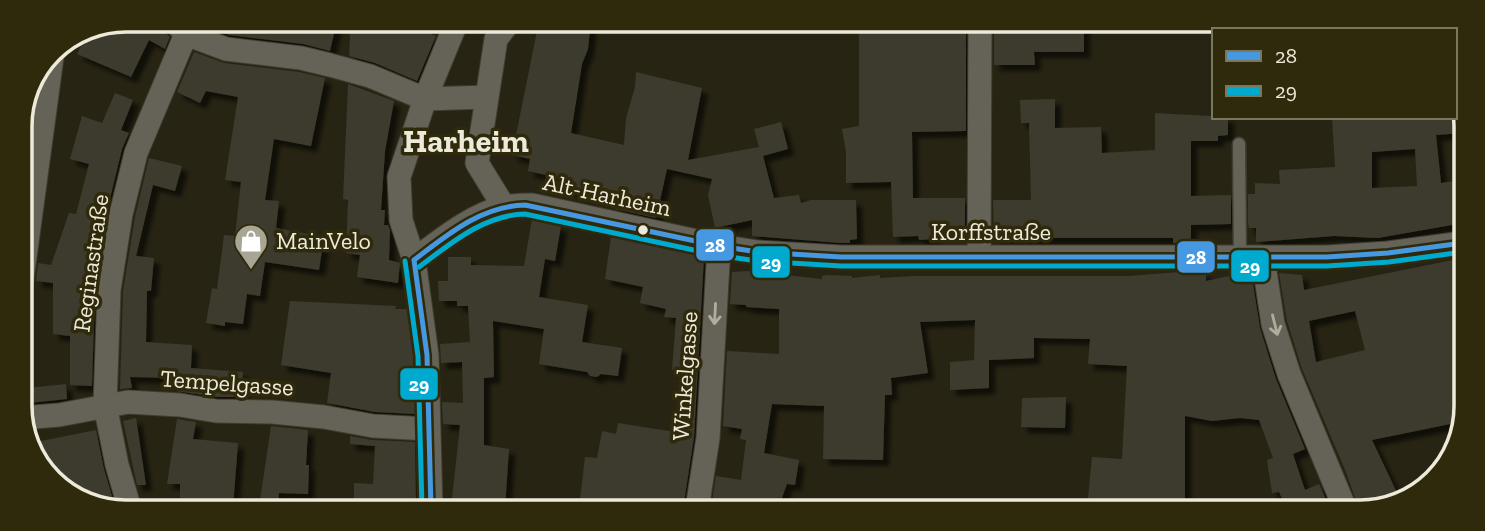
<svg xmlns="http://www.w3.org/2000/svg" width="1485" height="531" viewBox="0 0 1485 531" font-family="'Zilla Slab',serif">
<defs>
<filter id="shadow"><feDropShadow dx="6" dy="6" stdDeviation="2" flood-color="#0009"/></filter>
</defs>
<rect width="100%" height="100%" fill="#272413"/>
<!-- building -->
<path fill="#3d3b2d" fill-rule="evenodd" filter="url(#shadow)" d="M125,19H158L161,28L170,37L165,49L149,40L131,77L77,54L87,33Z
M192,20H337L330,51L303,44L229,35Z
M351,20H396L436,36L417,81L375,63L349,56Z
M539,21H591L588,49L582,64L571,133L624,145L626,118L635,87L636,72L702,88L688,160L759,147L754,129L781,122L788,149L763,156L774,198L799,195L801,203L811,200H856L857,239L850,240V243H841L752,236V220L715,228L708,195L712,179L667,169L656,218L615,209L616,201L570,191L563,179L528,171L530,159L512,155Z
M869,22L966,28V131L912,132L913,198H965V233H937V239L919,240L918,236L893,237L891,182L846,183V152L842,129L859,126V25H869Z
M1003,23H1084V52H1034L1035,65H994V32H1003Z
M194,52L224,63L299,72L325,78L311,146L274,139L265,200L279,201L276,228L324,237L319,270L265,262L260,296L247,294L243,324L225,322V326L206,323L212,288L217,289L224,235L235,236L241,182L225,180L238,97L206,91L200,103L177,92Z
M348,84L394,101L385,151L381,210H385L384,225H388L390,230L389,260L400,263L398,283L357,277L360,255L346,253L348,200L343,199Z
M115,93L133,100L121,130L129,133L122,149L107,211L95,288L92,386L70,385V336L53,334V283L36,281L38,263L51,265L69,213L76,214L89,164L70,159L82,116L102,123Z
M1055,99V128L1101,127L1102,153L1155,150V113L1228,117V135L1218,136V141H1191V196L1231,195V224L1191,225V243H1173V238H994L993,200H1031L1029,123H1021L1020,100Z
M1332,117H1465L1464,133L1436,135L1441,183L1464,180L1463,223L1378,238L1334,236L1256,242V228H1249L1248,223V194H1255V183L1280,184L1279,170L1335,167ZM1415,149L1417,186L1372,188V152Z
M149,158L182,166L175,191L153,185L136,256L154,258L151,291H147L146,342L192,345L191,368L243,372L241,397H217L176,391V378L130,377L132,388L120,389L123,291L135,217Z
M532,219L561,226L555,261L545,259L539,297L588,305L582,342L622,348L618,376L601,374L597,377L590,376L587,372L539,364L544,329L493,321L494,377L484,378V445L509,449L505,508H451L460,425L443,424L442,402L463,403L462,362L441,363L440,344L470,342L468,306H457V301H439L438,281H448V257H471V265L524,266Z
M611,237L704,257L694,437L683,509L579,508L585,457L597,458L602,431L616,434L618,423L675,432L681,371L672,370L676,318L664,317L666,309L640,303L643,287L605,279Z
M1463,258L1460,422L1372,440L1400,499L1366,512H1360L1346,472L1302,369L1287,321L1279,273L1302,275L1304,290ZM1355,311L1365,350L1316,362L1309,321Z
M748,271L822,279V276L827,275L852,276V278L880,275V278L914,276H1129L1192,271L1206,273V281L1251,271L1260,328L1276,379L1305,449L1293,454L1305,490L1319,484L1331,511H1288L1279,492L1272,493L1267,460L1273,458L1259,420L1240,418L1212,421L1185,416V511H1119V505L1094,503L1088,498L1092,457L1122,459L1127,366L1088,364L1090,339L1034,338V358L989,360V388L950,390V362L974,360L975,320L920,322L928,373L891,378L892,395H885L883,460L823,459L824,406L772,404L764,453L799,460L795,485L787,484L778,509H711L716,476L741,480L746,440L740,439L742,429L723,426L727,351L779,354V309L746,307V305L730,304L732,272Z
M290,301L396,306L395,309H407L413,356L415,414L375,412L327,403L331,373L281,365Z
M66,384L67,399L29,403L27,388Z
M1066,397L1065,428L1021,427L1022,398Z
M136,418L146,485H137L123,421Z
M177,419L196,422L193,439L238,443L233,507H180V484H167Z
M271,426L308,430L306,465H309L308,494L279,493L278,507H259Z
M96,430L104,469L115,506H91L46,476L41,467L36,442Z
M350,436L372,440L415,442L416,508L354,507V483L373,484L375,446L350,444Z"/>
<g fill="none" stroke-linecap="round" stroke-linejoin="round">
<!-- lane casing -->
<g stroke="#403e31" stroke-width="15">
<path id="lane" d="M1239,144L1240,258"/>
</g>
<!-- street casing -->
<g stroke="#403e31" stroke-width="25">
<path id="street" d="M172,19L186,34L226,49L301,58L330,65L370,76L425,99L486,97
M504,207L477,163L496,39L510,21
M979,258L980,23
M1263,258L1273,324L1289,374L1346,511
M414,260C441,240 471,215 504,207C513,205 523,205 532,205L719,246L758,252L841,257H1327L1388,253L1463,243
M20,294L53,50
M21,418L59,415L128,402L180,405L216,411L272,412L324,417L373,426L429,429
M129,506L117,465L105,405L109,290L121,214L136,153L186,34
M431,508L427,355L414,260L401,220L399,177L425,99L457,21
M697,509L708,438L719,246"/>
</g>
<!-- lane -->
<use href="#lane" stroke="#656357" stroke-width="12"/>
<!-- street -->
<use href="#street" stroke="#656357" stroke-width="23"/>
<!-- bus-1 casing -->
<g stroke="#2f2a0b" stroke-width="10">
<path id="bus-1" d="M414,260C447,235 481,206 525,205L719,246L758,252L841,257H1327L1388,253L1463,243
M414,260L427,355L431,508"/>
</g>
<!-- bus-2 casing -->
<g stroke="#2f2a0b" stroke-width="10">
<path id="bus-2" d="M405,261L418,356L422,508
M419,267C451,243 484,215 525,214L717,255L757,261L841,266H1327L1389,262L1463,252"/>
</g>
<!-- bus-1 -->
<use href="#bus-1" stroke="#4699e1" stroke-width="5"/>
<!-- bus-2 -->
<use href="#bus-2" stroke="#00a9ce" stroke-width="5"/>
</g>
<!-- one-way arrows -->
<defs><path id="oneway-shaft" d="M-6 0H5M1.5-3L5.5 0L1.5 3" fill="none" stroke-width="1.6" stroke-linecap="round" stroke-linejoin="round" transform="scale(1.75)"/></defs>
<g stroke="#b0ad9e">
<use href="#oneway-shaft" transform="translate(715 314) rotate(93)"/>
<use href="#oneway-shaft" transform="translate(1275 325) rotate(76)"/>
</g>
<!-- icons -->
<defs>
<g id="shop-pin" transform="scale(1.75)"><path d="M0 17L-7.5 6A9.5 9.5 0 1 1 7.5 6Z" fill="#a8a594" stroke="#2f2a0b"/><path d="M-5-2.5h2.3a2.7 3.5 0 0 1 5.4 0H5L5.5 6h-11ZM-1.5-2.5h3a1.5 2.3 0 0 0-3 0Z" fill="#fff"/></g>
</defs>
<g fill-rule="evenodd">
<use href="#shop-pin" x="251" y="241"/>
</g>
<!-- markers -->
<circle fill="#edead9" stroke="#2f2a0b" stroke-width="2.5" cx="643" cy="230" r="6"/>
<g text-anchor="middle" stroke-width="7" stroke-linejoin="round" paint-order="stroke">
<!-- street labels -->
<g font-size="24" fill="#edead9" stroke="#2f2a0b">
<text transform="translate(607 195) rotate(12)" y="8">Alt-Harheim</text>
<text x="991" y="240">Korffstraße</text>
<text transform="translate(91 263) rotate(-82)" y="8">Reginastraße</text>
<text transform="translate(685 376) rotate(-86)" y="8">Winkelgasse</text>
<text transform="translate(227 383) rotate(4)" y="8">Tempelgasse</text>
</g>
<!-- poi labels -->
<g font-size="24" fill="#edead9" stroke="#2f2a0b" text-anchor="start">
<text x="276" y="249">MainVelo</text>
</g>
<!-- district labels -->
<g font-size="32" font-weight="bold" fill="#edead9" stroke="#2f2a0b">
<text x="466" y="152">Harheim</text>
</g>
</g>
<!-- crop -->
<path d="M0 0H1485V531H0ZM126 32H1360A94 94 0 0 1 1454 126V406A94 94 0 0 1 1360 500H126A94 94 0 0 1 32 406V126A94 94 0 0 1 126 32Z" fill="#2f2a0b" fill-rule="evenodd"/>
<path fill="none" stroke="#edead9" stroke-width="3.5" d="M126 32H1360A94 94 0 0 1 1454 126V406A94 94 0 0 1 1360 500H126A94 94 0 0 1 32 406V126A94 94 0 0 1 126 32Z"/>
<g stroke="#2f2a0b" stroke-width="2.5">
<rect x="695" y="228" width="40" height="34" rx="7" fill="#4699e1"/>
<rect x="1176" y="240" width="40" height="34" rx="7" fill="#4699e1"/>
<rect x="751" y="245" width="40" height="34" rx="7" fill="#00a9ce"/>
<rect x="1230" y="249" width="40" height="34" rx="7" fill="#00a9ce"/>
<rect x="399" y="367" width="40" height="34" rx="7" fill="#00a9ce"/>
</g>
<g font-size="19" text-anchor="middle" font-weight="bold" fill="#fff">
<text x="715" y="252">28</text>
<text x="1196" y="264">28</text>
<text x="771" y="269">29</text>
<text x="1250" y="273">29</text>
<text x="419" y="391">29</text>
</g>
<!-- legend -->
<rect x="1212" y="28" width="245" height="91" fill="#2f2a0b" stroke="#7b775d" stroke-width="2"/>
<rect x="1226" y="51" width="35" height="10" fill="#4699e1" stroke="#7b775d" stroke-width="2"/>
<text x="1275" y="63" font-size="21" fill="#edead9">28</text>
<rect x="1226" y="86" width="35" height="10" fill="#00a9ce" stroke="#7b775d" stroke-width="2"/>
<text x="1275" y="98" font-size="21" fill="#edead9">29</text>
</svg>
